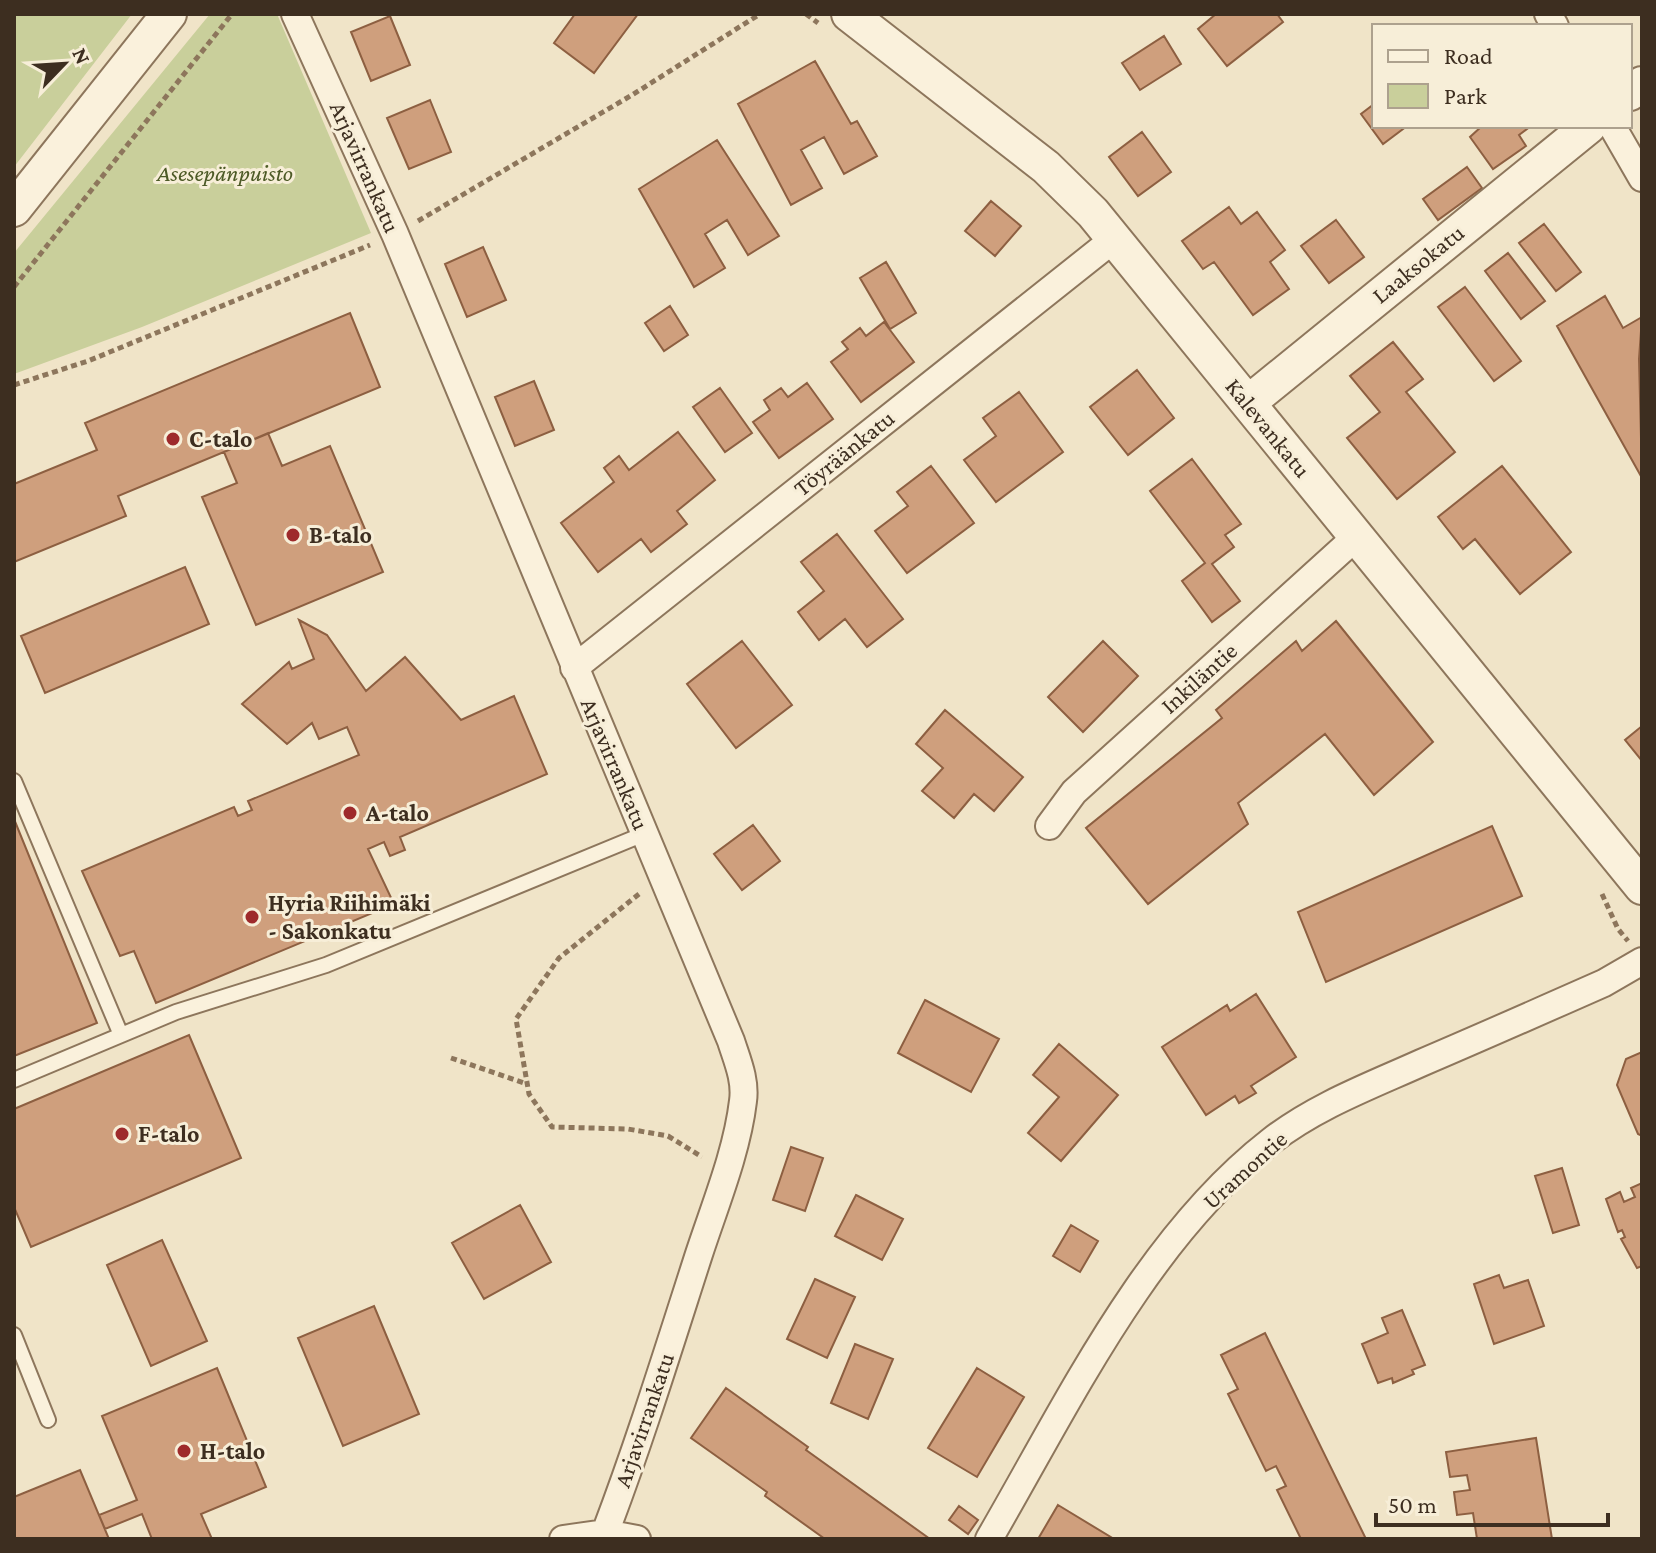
<svg xmlns="http://www.w3.org/2000/svg" width="1656" height="1553" viewBox="0 0 1656 1553" font-family="'Crimson Pro',serif">
<rect width="100%" height="100%" fill="#f0e4c8"/>
<!-- green -->
<path fill="#c9cf9b" d="M14,14H132L14,167Z
M210,14H277L371,233L142,327L14,374V253Z"/>
<!-- building -->
<path fill="#cf9f7d" stroke="#8d5f41" stroke-width="2" d="M575,14H638L594,73L554,43Z
M1216,14H1277L1283,22L1227,66L1198,29Z
M390,16L410,65L371,81L351,32Z
M1164,36L1181,64L1140,90L1122,63Z
M815,61L851,124L857,121L877,156L844,174L824,137L801,150L822,188L791,205L738,104Z
M430,100L451,152L409,169L387,118Z
M1374,104V126H1407L1383,144L1361,114Z
M1482,126H1531L1519,135L1526,146L1493,169L1470,137Z
M1142,132L1171,172L1138,196L1109,157Z
M717,140L779,236L748,255L727,220L705,234L725,268L694,287L639,189Z
M1467,167L1482,188L1438,220L1423,199Z
M991,201L1021,226L995,256L965,231Z
M1229,207L1241,224L1257,212L1285,250L1270,262L1289,289L1253,315L1214,262L1203,269L1182,241Z
M1336,220L1364,257L1329,283L1301,246Z
M1544,224L1581,272L1556,291L1519,243Z
M483,247L506,300L467,317L445,264Z
M1508,253L1545,301L1521,319L1485,271Z
M886,262L916,313L890,329L860,278Z
M1465,287L1521,361L1494,381L1438,307Z
M1605,296L1623,328L1642,317L1639,359L1642,478L1557,326Z
M670,306L688,335L664,351L645,323Z
M350,313L380,387L118,496L126,516L14,562V484L97,450L85,423Z
M884,322L914,362L861,402L831,362L848,349L842,342L860,328L866,336Z
M1393,342L1423,379L1406,392L1455,452L1397,499L1347,438L1380,412L1350,376Z
M1137,370L1174,418L1128,455L1090,407Z
M534,381L554,430L515,446L495,397Z
M807,383L833,419L779,458L753,422L770,410L764,400L781,388L788,397Z
M720,388L752,433L725,452L693,407Z
M1019,392L1063,452L996,502L964,460L996,436L983,418Z
M678,432L715,480L677,511L687,524L651,552L641,539L598,572L561,523L614,482L604,468L619,456L629,470Z
M268,433L282,466L330,446L383,572L256,625L202,497L237,483L224,452Z
M1192,459L1241,524L1225,535L1234,547L1212,564L1240,601L1212,622L1182,581L1205,563L1150,491Z
M931,466L974,523L907,573L875,531L908,506L897,492Z
M1502,466L1571,552L1520,594L1475,539L1463,549L1438,517Z
M837,534L903,619L867,647L845,619L819,640L798,612L824,591L801,562Z
M185,567L209,624L45,693L21,636Z
M299,620L327,635L366,691L405,657L461,720L514,696L547,774L400,837L405,850L390,856L384,842L368,849L394,904L156,1003L134,951L120,956L82,871L234,807L238,816L252,810L248,801L359,755L347,727L319,739L312,723L287,744L242,704L289,662L292,669L314,659Z
M1336,621L1433,742L1374,795L1325,734L1238,803L1248,824L1148,904L1086,828L1222,718L1216,710L1296,641L1302,651Z
M742,641L792,705L736,748L687,684Z
M1103,641L1138,676L1083,732L1048,697Z
M945,710L1023,777L994,811L974,794L954,818L922,791L943,768L916,744Z
M1642,726V761L1625,740Z
M14,819L97,1023L14,1056Z
M753,825L780,861L742,890L714,854Z
M1492,826L1522,896L1326,982L1298,912Z
M1256,994L1296,1057L1251,1086L1256,1093L1239,1103L1235,1096L1206,1115L1162,1047L1227,1005L1230,1011Z
M925,1000L999,1039L971,1092L898,1053Z
M189,1035L241,1158L31,1247L14,1207V1109Z
M1059,1044L1118,1095L1061,1161L1028,1133L1059,1097L1033,1075Z
M1642,1052V1136L1638,1134L1617,1085L1626,1059Z
M791,1147L823,1158L805,1211L773,1200Z
M1562,1168L1579,1225L1553,1233L1535,1176Z
M1642,1183V1266L1637,1268L1621,1239L1625,1237L1622,1230L1618,1232L1606,1199L1620,1192L1624,1202L1635,1197L1631,1188Z
M856,1195L903,1219L882,1260L835,1236Z
M520,1205L551,1262L484,1299L452,1243Z
M1071,1225L1098,1241L1080,1272L1053,1256Z
M162,1240L207,1341L151,1366L107,1265Z
M1499,1275L1504,1288L1528,1280L1544,1326L1494,1344L1474,1284Z
M815,1279L855,1297L827,1358L787,1339Z
M374,1306L419,1414L343,1446L298,1338Z
M1402,1310L1425,1365L1412,1370L1414,1374L1393,1383L1392,1378L1378,1383L1362,1344L1388,1333L1382,1318Z
M1265,1333L1366,1539H1301L1277,1490L1286,1486L1276,1466L1266,1471L1228,1394L1238,1389L1221,1355Z
M855,1344L893,1359L868,1419L831,1403Z
M217,1368L266,1487L201,1514L212,1539H152L142,1514L105,1529L99,1515L137,1500L102,1416Z
M977,1368L1024,1397L977,1477L928,1448Z
M726,1388L808,1447L806,1450L930,1539H825L765,1496L767,1492L691,1438Z
M1536,1438L1552,1539H1477L1473,1513L1457,1515L1454,1492L1470,1490L1467,1475L1450,1477L1446,1452Z
M80,1470L109,1539H14V1497Z
M1058,1505L1114,1539H1038Z
M959,1506L978,1520L968,1534L949,1520Z"/>
<g fill="none" stroke-linecap="round" stroke-linejoin="round">
<!-- service casing -->
<g stroke="#8d765c" stroke-width="18">
<path id="service" d="M14,781L121,1035
M14,1080L176,1012L326,965L644,834
M14,1335L48,1420"/>
</g>
<!-- minor casing -->
<g stroke="#8d765c" stroke-width="30">
<path id="minor" d="M295,14L395,234L731,1041C737,1060 746,1080 743,1101C737,1152 715,1205 699,1254C669,1347 640,1441 605,1533
M1548,14L1555,26
M1612,126L1642,178
M574,668L1114,239
M1049,826L1074,792L1356,537
M563,1539L605,1533L637,1539
M989,1539C1067,1405 1146,1238 1271,1141C1316,1106 1370,1086 1421,1063C1482,1037 1543,1010 1604,983L1642,961"/>
</g>
<!-- tertiary casing -->
<g stroke="#8d765c" stroke-width="38">
<path id="tertiary" d="M849,14L1046,167L1093,213L1642,887
M1630,93L1642,84
M14,209L169,14
M1248,403L1589,126"/>
</g>
<!-- path -->
<path stroke="#8d765c" stroke-width="5" stroke-dasharray="6 4" stroke-linecap="butt" d="M806,14L818,23
M418,221L632,95L760,14
M14,287L232,14
M14,385L88,361L370,245
M639,894L559,958L516,1019L529,1094L552,1127L628,1129L668,1136L702,1157
M1602,894L1618,929L1628,941
M451,1058L527,1084"/>
<!-- service -->
<use href="#service" stroke="#faf1dc" stroke-width="14"/>
<!-- minor -->
<use href="#minor" stroke="#faf1dc" stroke-width="26"/>
<!-- tertiary -->
<use href="#tertiary" stroke="#faf1dc" stroke-width="34"/>
</g>
<!-- markers -->
<g fill="#9e2a2b" stroke="#f7eed8" stroke-width="3">
<circle cx="173" cy="439" r="8"/>
<circle cx="293" cy="535" r="8"/>
<circle cx="350" cy="813" r="8"/>
<circle cx="252" cy="917" r="8"/>
<circle cx="122" cy="1134" r="8"/>
<circle cx="184" cy="1451" r="8"/>
</g>
<g text-anchor="middle" stroke-width="6" stroke-linejoin="round" paint-order="stroke">
<!-- street labels -->
<g font-size="24" fill="#3d2e20" stroke="#f7eed8">
<text transform="translate(365 167) rotate(66)" y="8">Arjavirrankatu</text>
<text transform="translate(1418 264) rotate(-39)" y="8">Laaksokatu</text>
<text transform="translate(1268 428) rotate(51)" y="8">Kalevankatu</text>
<text transform="translate(844 453) rotate(-39)" y="8">Töyräänkatu</text>
<text transform="translate(1199 678) rotate(-42)" y="8">Inkiläntie</text>
<text transform="translate(615 764) rotate(67)" y="8">Arjavirrankatu</text>
<text transform="translate(1245 1170) rotate(-42)" y="8">Uramontie</text>
<text transform="translate(644 1420) rotate(-71)" y="8">Arjavirrankatu</text>
</g>
<!-- park labels -->
<g font-size="24" font-style="italic" fill="#4d5a26" stroke="#f7eed8">
<text x="225" y="181">Asesepänpuisto</text>
</g>
<!-- poi labels -->
<g font-size="24" font-weight="bold" fill="#3d2e20" stroke="#f7eed8" text-anchor="start">
<text x="189" y="447">C-talo</text>
<text x="309" y="543">B-talo</text>
<text x="366" y="821">A-talo</text>
<text x="268" y="911">Hyria Riihimäki<tspan x="268" dy="28">- Sakonkatu</tspan></text>
<text x="138" y="1142">F-talo</text>
<text x="200" y="1459">H-talo</text>
</g>
</g>
<!-- border -->
<rect width="1656" height="1553" fill="none" stroke="#3d2e20" stroke-width="32"/>
<!-- legend -->
<rect x="1372" y="24" width="260" height="104" fill="#f7eed8" stroke="#ada18e" stroke-width="2"/>
<rect x="1388" y="50" width="40" height="12" fill="#faf1dc" stroke="#ada18e" stroke-width="2"/>
<text x="1444" y="64" font-size="24" fill="#3d2e20">Road</text>
<rect x="1388" y="84" width="40" height="24" fill="#c9cf9b" stroke="#ada18e" stroke-width="2"/>
<text x="1444" y="104" font-size="24" fill="#3d2e20">Park</text>
<!-- north arrow -->
<g transform="translate(64 64) rotate(65)" stroke="#f7eed8" stroke-width="6" paint-order="stroke">
<path d="M0-6L14 30L0 20L-14 30Z" fill="#3d2e20"/>
<text y="-12" font-size="22" font-weight="bold" text-anchor="middle" fill="#3d2e20">N</text>
</g>
<!-- scale -->
<path d="M1376 1513v12h232v-12" fill="none" stroke="#3d2e20" stroke-width="4"/>
<text x="1388" y="1513" font-size="24" fill="#3d2e20" stroke="#f7eed8" stroke-width="6" paint-order="stroke">50 m</text>
</svg>
